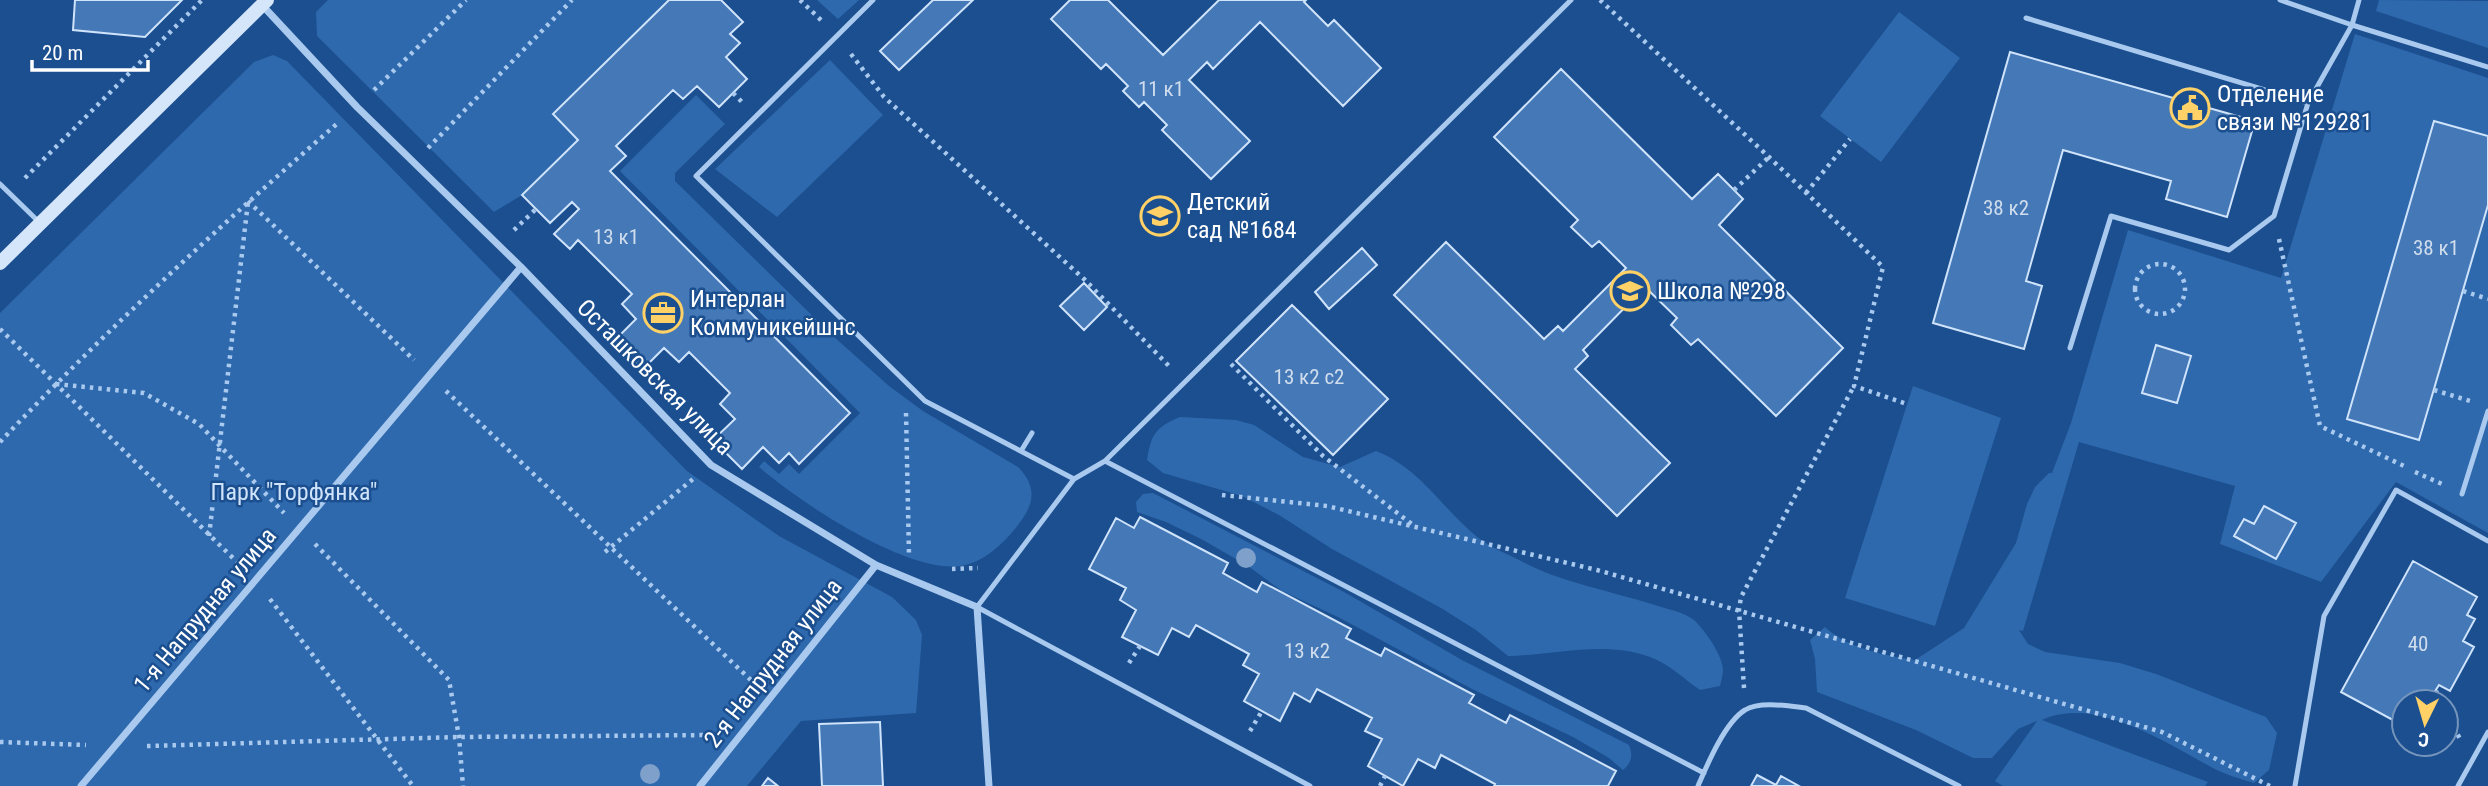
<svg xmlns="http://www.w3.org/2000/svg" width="2488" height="786" viewBox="0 0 2488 786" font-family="'Roboto Condensed',sans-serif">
<rect width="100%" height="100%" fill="#1b4f8f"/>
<!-- green -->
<path fill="#2e69ad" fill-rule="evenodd" d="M328,0H669L553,114L578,140L522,195L494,212L317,36L316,12Z
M817,0H859L838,19Z
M2379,0L2488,1V48L2376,11Z
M1899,12L1960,58L1881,162L1820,116Z
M2355,34L2488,78V533L2396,482L2321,582L2220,544L2235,486L2079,442L2023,631L2019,630L2028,644L2045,652L2120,663L2156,674L2266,717L2277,733L2269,770L2254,783C2241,779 2226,775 2213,768C2167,744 2096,695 2042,720L2208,782L2205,786H2003L1995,781L2037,721L2018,729L1992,758H1973L1916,730L1817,692L1815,659L1810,640L1825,627C1849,649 1883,655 1915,660L1964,628L2016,543L2027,504L2035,487L2049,473H2052L2071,423L2128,230L2281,278ZM2156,346L2191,356L2177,403L2143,392ZM2264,506L2296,524L2276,559L2235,536L2244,519L2254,524Z
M273,55L287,61L687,471L779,536L892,597L916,620L922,635L916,713L801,721L747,786H0V313L254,62Z
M830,60L883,115L777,217L715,169Z
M696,95L725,124L675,173V181L832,335L889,386L923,411L1018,467C1034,483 1036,499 1023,518C1009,539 986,562 961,566C907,574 799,502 759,467L764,461L779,474L789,464L799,474L860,413L620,171Z
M1913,386L2001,418L1935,626L1845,598Z
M1180,417L1236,420L1254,425L1303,457L1340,467L1376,451C1420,468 1441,507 1476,536C1489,547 1508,554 1523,562C1563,583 1611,591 1655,605C1667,609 1684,612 1694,620C1705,630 1723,656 1723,670C1723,675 1721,681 1720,686L1700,690C1684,679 1669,664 1650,657C1605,640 1554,655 1508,656L1476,630L1441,608L1332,549L1279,515L1242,496L1163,473L1147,460C1151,434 1156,427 1180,417Z
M1153,493L1344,592L1462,660L1629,745C1633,756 1632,762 1623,770L1609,758L1573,737L1472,689L1338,617L1282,591L1248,566L1203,540L1166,522L1137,512L1136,502L1143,494Z"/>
<!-- building -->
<path fill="#4478b7" stroke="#cfe3fa" stroke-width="2" d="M75,0H182L145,37L73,30Z
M669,0H721L743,22L730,34L740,43L726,57L747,79L719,107L697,86L683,99L673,90L616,146L626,156L610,171L850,413L799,464L789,453L779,463L763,447L742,469L713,440L735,419L720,404L730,393L689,352L679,362L664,348L642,370L614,341L636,319L622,304L632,294L578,240L570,249L554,234L579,209L572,202L550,223L522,195L578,140L553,114Z
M933,0H973L899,70L880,51Z
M1070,0H1108L1163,55L1219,0H1306L1304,2L1328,26L1334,20L1381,68L1343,106L1260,22L1213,69L1207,62L1189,80L1250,141L1211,179L1162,130L1167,125L1144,102L1139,107L1123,91L1128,86L1106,64L1101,69L1051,19Z
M2010,52L2255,121L2227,217L2166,199L2171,181L2063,150L2026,281L2042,286L2024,349L1933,323Z
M1561,69L1692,199L1718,174L1743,199L1719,225L1843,348L1776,416L1698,339L1691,345L1671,325L1677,318L1645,287L1583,350L1588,356L1575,369L1670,463L1617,516L1394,295L1446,242L1544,339L1558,326L1563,331L1626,268L1599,241L1592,247L1571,227L1578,220L1494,137Z
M2434,121L2488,136V205L2419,440L2347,419Z
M1362,248L1377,265L1329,309L1315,292Z
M1084,283L1107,307L1084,330L1060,306Z
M1292,305L1388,399L1333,455L1236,361Z
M2156,345L2191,356L2177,403L2142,393Z
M2264,506L2296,523L2276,559L2234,536L2244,519L2254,524Z
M1140,517L1228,563L1223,573L1257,592L1262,582L1351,629L1346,638L1381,656L1385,648L1474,695L1469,703L1506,723L1510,715L1616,771L1608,786H1494L1495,784L1441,755L1435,768L1418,759L1403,786L1368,766L1382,739L1365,731L1372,718L1317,689L1310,702L1294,693L1280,721L1244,701L1259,674L1243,665L1249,654L1196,625L1189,637L1172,628L1158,655L1122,637L1136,610L1120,600L1126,588L1089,569L1116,518L1134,528Z
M2413,561L2477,597L2467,615L2475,619L2463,641L2474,647L2450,691L2439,685L2432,696L2425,693L2419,702H2404V726L2341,692Z
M880,722L883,786H822L819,724Z
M1757,775L1776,785L1781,776L1799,786H1751Z
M768,778L778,786H762Z"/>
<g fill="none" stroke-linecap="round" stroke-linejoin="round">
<!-- path -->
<path stroke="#a9c9ee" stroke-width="4.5" stroke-dasharray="3.5 5" stroke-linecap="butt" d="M800,0L822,21
M1600,0L1769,157L1883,267L1854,386L1907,404
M851,54L884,97L1085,280L1169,366
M374,90L466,0
M733,93L742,102
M428,148L572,0
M25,178L202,0
M1734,190L1769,157
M1806,193L1850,139
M248,201L414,360
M514,230L536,209
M2279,239L2320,426L2404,466
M2135 289a25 25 0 1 1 50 0a25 25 0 1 1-50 0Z
M2463,291L2488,299
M0,329L239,564
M1231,364L1323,456L1413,525
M56,384L144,393L199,424L284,513
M2434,390L2470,401
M446,391L754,683
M906,413L909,555
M0,442C107,329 222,224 339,122
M2415,472L2442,484
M1222,495L1327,506L1597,570L2162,732L2270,786
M209,536L248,202
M315,544L449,680L459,737L463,786
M605,552L693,479
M952,569L978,568
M270,599L413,786
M1129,663L1140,646
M1744,688L1739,610L1741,597L1854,386
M2436,691L2441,702
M2446,712L2460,739
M1250,731L1262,711
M0,742L86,745
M147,746L459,737L712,735
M1380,786L1385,776"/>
<!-- lane -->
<path stroke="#a9c9ee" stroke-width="5" d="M873,0L696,176L925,401L1074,479
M2280,0L2352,25L2488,67
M2026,18L2308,103
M0,184L40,223
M2070,348L2111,216L2229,250L2274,216L2308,103L2352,25L2359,0
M1021,451L1032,433
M1105,461L1704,773
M2462,494L2488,411
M1310,786L977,607L1074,479L1105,461L1571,0
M1698,786C1707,765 1725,722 1745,710C1759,701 1789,706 1806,708L1959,786
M2295,786L2324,616L2396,490L2488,541
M2458,786L2488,732"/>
<!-- street -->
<path stroke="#a9c9ee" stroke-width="7" d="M262,5L357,107L521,267L711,465L876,565L977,607L989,786
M81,786L521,267
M700,786L876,565"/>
<!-- secondary -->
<path stroke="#d6e6fa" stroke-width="14" d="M0,263L267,0"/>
</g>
<!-- trees -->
<g fill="#7ea0ca">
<circle cx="1246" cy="558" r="10"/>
<circle cx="650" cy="774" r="10"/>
</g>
<!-- icons -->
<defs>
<g id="civic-ring" transform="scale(2.0125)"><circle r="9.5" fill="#1b4f8f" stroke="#ffd166" stroke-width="1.5"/><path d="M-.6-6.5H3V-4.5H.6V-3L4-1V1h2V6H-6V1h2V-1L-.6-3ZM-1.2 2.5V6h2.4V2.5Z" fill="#ffd166"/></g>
<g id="school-ring" transform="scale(2.0125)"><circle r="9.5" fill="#1b4f8f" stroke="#ffd166" stroke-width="1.5"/><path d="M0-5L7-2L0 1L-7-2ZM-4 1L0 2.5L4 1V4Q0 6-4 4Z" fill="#ffd166"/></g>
<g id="office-ring" transform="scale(2.0125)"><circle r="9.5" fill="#1b4f8f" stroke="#ffd166" stroke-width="1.5"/><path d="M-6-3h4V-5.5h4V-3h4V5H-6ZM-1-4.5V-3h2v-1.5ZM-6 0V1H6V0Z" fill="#ffd166"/></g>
</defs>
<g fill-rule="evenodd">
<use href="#civic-ring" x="2190" y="108"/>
<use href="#school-ring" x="1160" y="216"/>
<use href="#school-ring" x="1630" y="291"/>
<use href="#office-ring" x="663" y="313"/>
</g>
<g text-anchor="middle" stroke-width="5" stroke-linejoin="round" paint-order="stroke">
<!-- number labels -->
<g font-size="21" fill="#d0dded">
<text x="1161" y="96">11 к1</text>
<text x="2006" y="215">38 к2</text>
<text x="616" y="244">13 к1</text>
<text x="2436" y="255">38 к1</text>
<text x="1309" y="384">13 к2 с2</text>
<text x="2418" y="651">40</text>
<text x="1307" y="658">13 к2</text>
</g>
<!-- poi labels -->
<g font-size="24" fill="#fff" stroke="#1b4f8f" text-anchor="start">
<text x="2217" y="102">Отделение<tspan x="2217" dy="28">связи №129281</tspan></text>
<text x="1187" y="210">Детский<tspan x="1187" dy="28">сад №1684</tspan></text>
<text x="1657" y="299">Школа №298</text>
<text x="690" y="307">Интерлан<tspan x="690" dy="28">Коммуникейшнс</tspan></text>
</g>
<!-- street labels -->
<g font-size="24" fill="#fff" stroke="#1b4f8f">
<text transform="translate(655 377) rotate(45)" y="8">Осташковская улица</text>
<text transform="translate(205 610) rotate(-50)" y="8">1-я Напрудная улица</text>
<text transform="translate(773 663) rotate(-52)" y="8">2-я Напрудная улица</text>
</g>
<!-- park labels -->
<g font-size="24" fill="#cfe3fa" stroke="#1b4f8f">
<text x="294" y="500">Парк "Торфянка"</text>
</g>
</g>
<!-- north arrow -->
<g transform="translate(2425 723) rotate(185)"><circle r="33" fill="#1b4f8f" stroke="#7695bc" stroke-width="2"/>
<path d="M0-5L12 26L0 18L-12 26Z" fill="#ffd166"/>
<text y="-10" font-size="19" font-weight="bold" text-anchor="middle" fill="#ffffff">С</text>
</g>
<!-- scale -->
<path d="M32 60v10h116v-10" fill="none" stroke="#ffffff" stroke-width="3.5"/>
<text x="42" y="60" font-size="21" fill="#ffffff" stroke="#1b4f8f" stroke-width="5" paint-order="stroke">20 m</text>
</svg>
